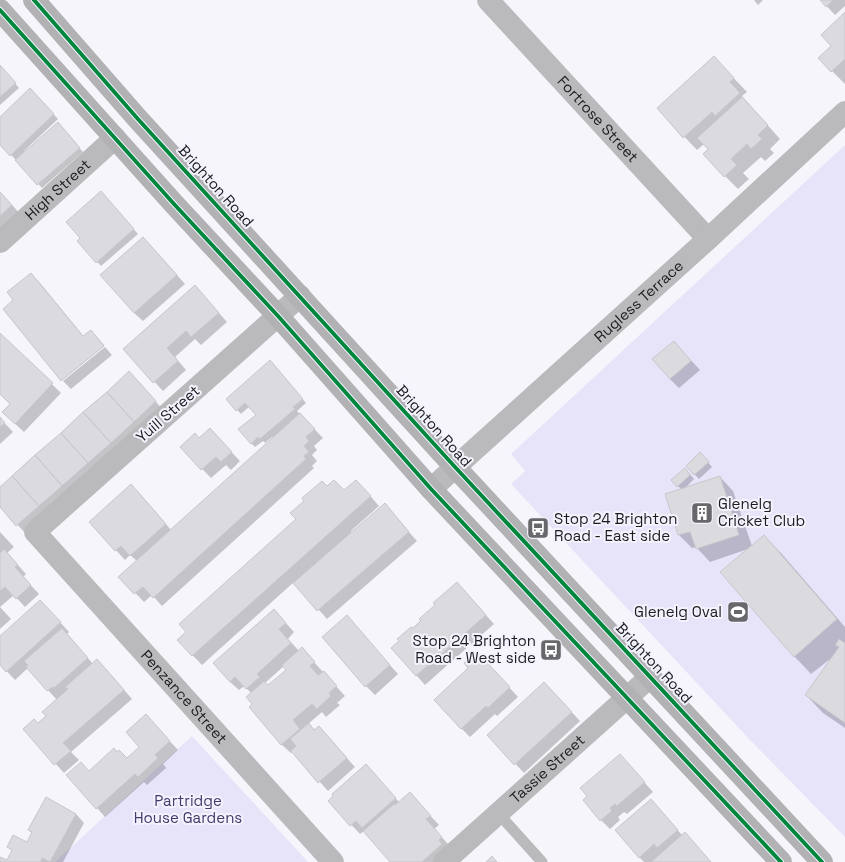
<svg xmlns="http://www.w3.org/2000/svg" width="845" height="862" viewBox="0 0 845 862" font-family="'Space Grotesk',sans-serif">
<rect width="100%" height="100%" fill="#f6f5fb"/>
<!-- green -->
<path fill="#e7e4fa" d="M845,145V837L751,741L511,484L525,471L511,454Z
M192,736L308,862H55Z"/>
<!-- shadow -->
<path fill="#0003" fill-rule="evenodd" d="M754,0H763L758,5Z
M821,0H845V6L835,15Z
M845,14V58L843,59L845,60V84L832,71L833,46Z
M0,66L19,88L0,105Z
M727,71L747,92L742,96L780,139L770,149L774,153L765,161L761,157L743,173L749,179L738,189L725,176L710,150L704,144L697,150L658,109Z
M30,90L58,119L24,151L25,152L62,128L83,152L42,188L0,143V118Z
M0,192L25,219L0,241Z
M105,197L138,234L101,266L78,241Z
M152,247L185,284L143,321L134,313Z
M31,274L40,283L84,337L91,331L104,345L61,379L15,300Z
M203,295L227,322L201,345L195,339L175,357L186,370L163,391L124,349Z
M0,334L61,393L24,432L12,421L11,404L0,393Z
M674,342L700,370L679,388L670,379Z
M105,347L112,355L71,389L63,381Z
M274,366L306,403L297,411L323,438L314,446L317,450L312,455L317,461L312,466L314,468L162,606L152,595L144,602L120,577L137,561L130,555L125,560L90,522L140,494L171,530L273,438L272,437L265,443L263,441L255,447L251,443L257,415L250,406L241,414L237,410Z
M138,381L164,411L26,534L0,506V488Z
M0,418L13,432L0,444Z
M210,429L240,461L231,470L226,465L211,478L181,447L199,439Z
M704,458L712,467L699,479L687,466Z
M689,473L694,479L683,490L720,477L733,491L752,546L763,536L781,553L845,627V728L823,713L806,695L834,656L811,674L794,656L748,549L710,562L696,547L692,548L679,535L666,495L682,490L678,486Z
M327,488L344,491L365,490L379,506L351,531L352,533L393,514L417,541L327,619L294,582L202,665L178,640Z
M0,532L14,547L7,553L26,574L23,577L39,594L25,607L14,595L0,607L11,619L0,629Z
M465,592L494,624L425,685L392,648L436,606Z
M49,610L69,632L67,634L93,664L106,669L132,699L71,752L79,760L64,773L24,729L38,724L47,717L57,700L28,668L15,680L0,664V637Z
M274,610L294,632L288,639L299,651L302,649L345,696L337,703L340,705L326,717L322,712L308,724L315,731L319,727L355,767L328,791L293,752L291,753L282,745L250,707L254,704L252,694L244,686L239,690L230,682ZM284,666L287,670L268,687L265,683Z
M355,626L398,674L375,695L366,686Z
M477,661L490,666L518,697L497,716L495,714L470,737L461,728Z
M553,692L580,721L524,773L488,735Z
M155,725L178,750L163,764L166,768L147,785L144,782L105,817L97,808L89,772L117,753L127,759L141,747Z
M620,755L653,792L627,814L624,812L618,817L620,820L610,829L601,820Z
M366,766L400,803L410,794L439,825L434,829L450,846L441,862H391L364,831L360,834L329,801Z
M651,800L682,835L711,862H644L639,857Z
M76,814L84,823L63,862H0V858L7,862L13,851L8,847L27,843L32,833L29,830Z"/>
<!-- building -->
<path fill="#dbdbdf" stroke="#c7c6cb" d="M820,0H833L826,7Z
M845,12V59L831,72L818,58L831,46L821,35Z
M714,56L734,78L730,82L740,93L715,116L712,112L683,138L657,108Z
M0,65L16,83L0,97Z
M30,88L54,114L10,156L0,145V117Z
M742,97L768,125L758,135L762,139L751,149L747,144L731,159L737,165L724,177L703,154L708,149L697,138Z
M58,122L80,148L37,185L15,160Z
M101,191L134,229L96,263L77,241L80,238L66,222Z
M0,192L12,205L0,216Z
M143,237L177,275L134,313L100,275Z
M31,273L83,336L91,330L104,346L61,381L3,309L13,300L7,292Z
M195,285L219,313L191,337L186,331L167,348L178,361L153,383L123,349Z
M0,333L53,383L15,424L2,412L10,404L0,394Z
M674,341L691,361L670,379L652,359Z
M270,360L303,399L293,407L295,409L260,439L258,437L251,444L238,429L256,415L245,403L236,411L226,399Z
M129,371L156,401L134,422L107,392Z
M107,392L134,422L111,443L83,412Z
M83,412L111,443L88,463L61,433Z
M300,413L315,429L306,437L309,441L304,446L309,452L304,456L306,459L153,598L143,587L134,594L118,577Z
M0,417L5,423L0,427Z
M210,428L232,452L221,462L216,457L201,470L180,447L195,433L199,438Z
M61,433L88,463L62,486L35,455Z
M700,452L709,462L694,475L686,466Z
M35,455L62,486L39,506L12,476Z
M685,468L690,475L677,487L671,480Z
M12,476L39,506L16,526L0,507V487Z
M720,476L739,535L696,549L690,532L678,535L665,494Z
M334,480L344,490L356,480L371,496L192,656L177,640L186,632L179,624L296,519L290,513L304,501L302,498L322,481L327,486Z
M131,484L166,524L130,556L121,546L115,551L89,522Z
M385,503L409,532L317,611L293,583Z
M764,535L837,619L794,657L720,572Z
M4,549L18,565L15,567L31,585L16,599L5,587L0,591V553Z
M457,582L486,615L416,676L391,648L399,641L397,639L411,627L413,628L421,621L419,619L435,605L433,603Z
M40,600L61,622L6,672L0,665V636Z
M274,609L286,623L279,629L291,643L257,674L260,677L246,689L235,677L230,682L213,663Z
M347,615L390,665L365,687L322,637Z
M62,628L88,658L54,688L52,687L47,691L26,667L28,665L24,661Z
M839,639L845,643V723L805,695L839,647L835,645Z
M302,647L315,662L310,666L318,675L324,671L337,686L329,693L331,696L317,709L312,704L293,720L300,729L281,745L249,707L252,704L246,697L264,681L268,685L286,670L282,665Z
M472,655L477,660L481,656L510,687L488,708L486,706L461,729L434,700L468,668L464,663Z
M97,659L124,690L63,743L71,751L54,765L23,729L34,719L38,723L46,716L42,712L68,689L65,687Z
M544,682L572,712L514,765L487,735Z
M146,714L170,741L155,755L158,758L138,777L135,774L96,809L66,775L81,762L89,771L114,748L117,752L119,750L127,758L139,747L126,732Z
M309,723L314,730L319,726L347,758L318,783L291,751L296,746L290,739Z
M620,754L645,782L617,806L615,804L610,808L612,811L600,821L583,800L587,796L580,788Z
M366,764L396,798L362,828L356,821L350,826L328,801L333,796L332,794Z
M410,792L431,816L426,819L442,837L439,840L442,844L422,862H390L363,831L394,804L395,805Z
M46,797L76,814L50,862L42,858L41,862H0V857L7,860L12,850L7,847L13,835L27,842L32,832L28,830Z
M651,799L678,830L657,848L654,844L639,858L615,830Z
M685,832L711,862H651Z
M492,856L497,862H486Z"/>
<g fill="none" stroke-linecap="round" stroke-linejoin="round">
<!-- lane -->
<path stroke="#bababc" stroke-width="11" d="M498,813L542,862"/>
<!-- street -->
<g stroke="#bababc" stroke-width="22">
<path id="s1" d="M488,0L708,239"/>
<path id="s2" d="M0,242L115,138"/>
<path id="s3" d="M300,296L35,532L333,862"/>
<path id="s4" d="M431,489L708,239L845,112"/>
<path id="s5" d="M444,862L650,677"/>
</g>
<!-- primary -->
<path stroke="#b2b2b5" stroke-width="22" d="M34,0L137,118L455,467L822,862
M0,10L174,204L278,316L431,489L781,862"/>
<!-- cycleway casing -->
<g stroke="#f4f3fd" stroke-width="6">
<path id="cycleway" d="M34,0L137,118L455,467L822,862
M0,10L174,204L278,316L431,489L781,862"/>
</g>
<!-- cycleway -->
<use href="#cycleway" stroke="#00873e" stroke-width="4"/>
</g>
<!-- icons -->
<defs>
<g id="building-square" transform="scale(1.15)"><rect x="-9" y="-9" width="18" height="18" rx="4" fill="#68676c" stroke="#f4f3fd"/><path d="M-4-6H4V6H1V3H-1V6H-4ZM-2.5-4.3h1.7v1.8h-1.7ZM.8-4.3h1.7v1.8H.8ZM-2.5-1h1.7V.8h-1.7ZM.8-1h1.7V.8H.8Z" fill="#fff"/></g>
<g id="bus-square" transform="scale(1.15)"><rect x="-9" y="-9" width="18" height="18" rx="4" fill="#68676c" stroke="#f4f3fd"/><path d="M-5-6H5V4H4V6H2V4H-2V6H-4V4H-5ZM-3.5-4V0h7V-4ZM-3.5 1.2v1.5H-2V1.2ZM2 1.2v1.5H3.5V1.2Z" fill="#fff"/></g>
<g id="stadium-square" transform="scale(1.15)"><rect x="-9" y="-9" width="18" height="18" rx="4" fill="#68676c" stroke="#f4f3fd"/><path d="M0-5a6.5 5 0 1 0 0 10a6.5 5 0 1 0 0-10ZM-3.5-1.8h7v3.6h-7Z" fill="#fff"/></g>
</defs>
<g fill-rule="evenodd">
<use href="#building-square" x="702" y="513"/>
<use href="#bus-square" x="538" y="528"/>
<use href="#stadium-square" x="738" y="612"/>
<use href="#bus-square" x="551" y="650"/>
</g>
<g text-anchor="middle" stroke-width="4" stroke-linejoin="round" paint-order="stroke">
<!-- street labels -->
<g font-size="15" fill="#1c1b1f" stroke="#f4f3fd">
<text dy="5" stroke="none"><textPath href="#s1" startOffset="162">Fortrose Street</textPath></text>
<text transform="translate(216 186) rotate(48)" y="5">Brighton Road</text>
<text dy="5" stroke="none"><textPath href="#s2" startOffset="78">High Street</textPath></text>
<text dy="5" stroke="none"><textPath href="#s4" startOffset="280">Rugless Terrace</textPath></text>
<text transform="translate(168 414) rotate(-41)" y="5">Yuill Street</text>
<text transform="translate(434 426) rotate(48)" y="5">Brighton Road</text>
<text transform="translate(654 663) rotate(47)" y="5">Brighton Road</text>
<text dy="5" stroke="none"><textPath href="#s3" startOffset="577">Penzance Street</textPath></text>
<text dy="5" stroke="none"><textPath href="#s5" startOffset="139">Tassie Street</textPath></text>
</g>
<!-- poi labels -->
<g font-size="15" fill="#1c1b1f" stroke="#f4f3fd" text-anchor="start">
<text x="718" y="509">Glenelg<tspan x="718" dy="17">Cricket Club</tspan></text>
<text x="554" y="524">Stop 24 Brighton<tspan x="554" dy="17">Road - East side</tspan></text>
<text x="722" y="617" text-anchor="end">Glenelg Oval</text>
<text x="536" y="646" text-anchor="end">Stop 24 Brighton<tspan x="536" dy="17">Road - West side</tspan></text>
</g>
<!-- park labels -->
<g font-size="15" fill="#44396b" stroke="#f4f3fd">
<text x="188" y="806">Partridge<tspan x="188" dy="17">House Gardens</tspan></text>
</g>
</g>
</svg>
